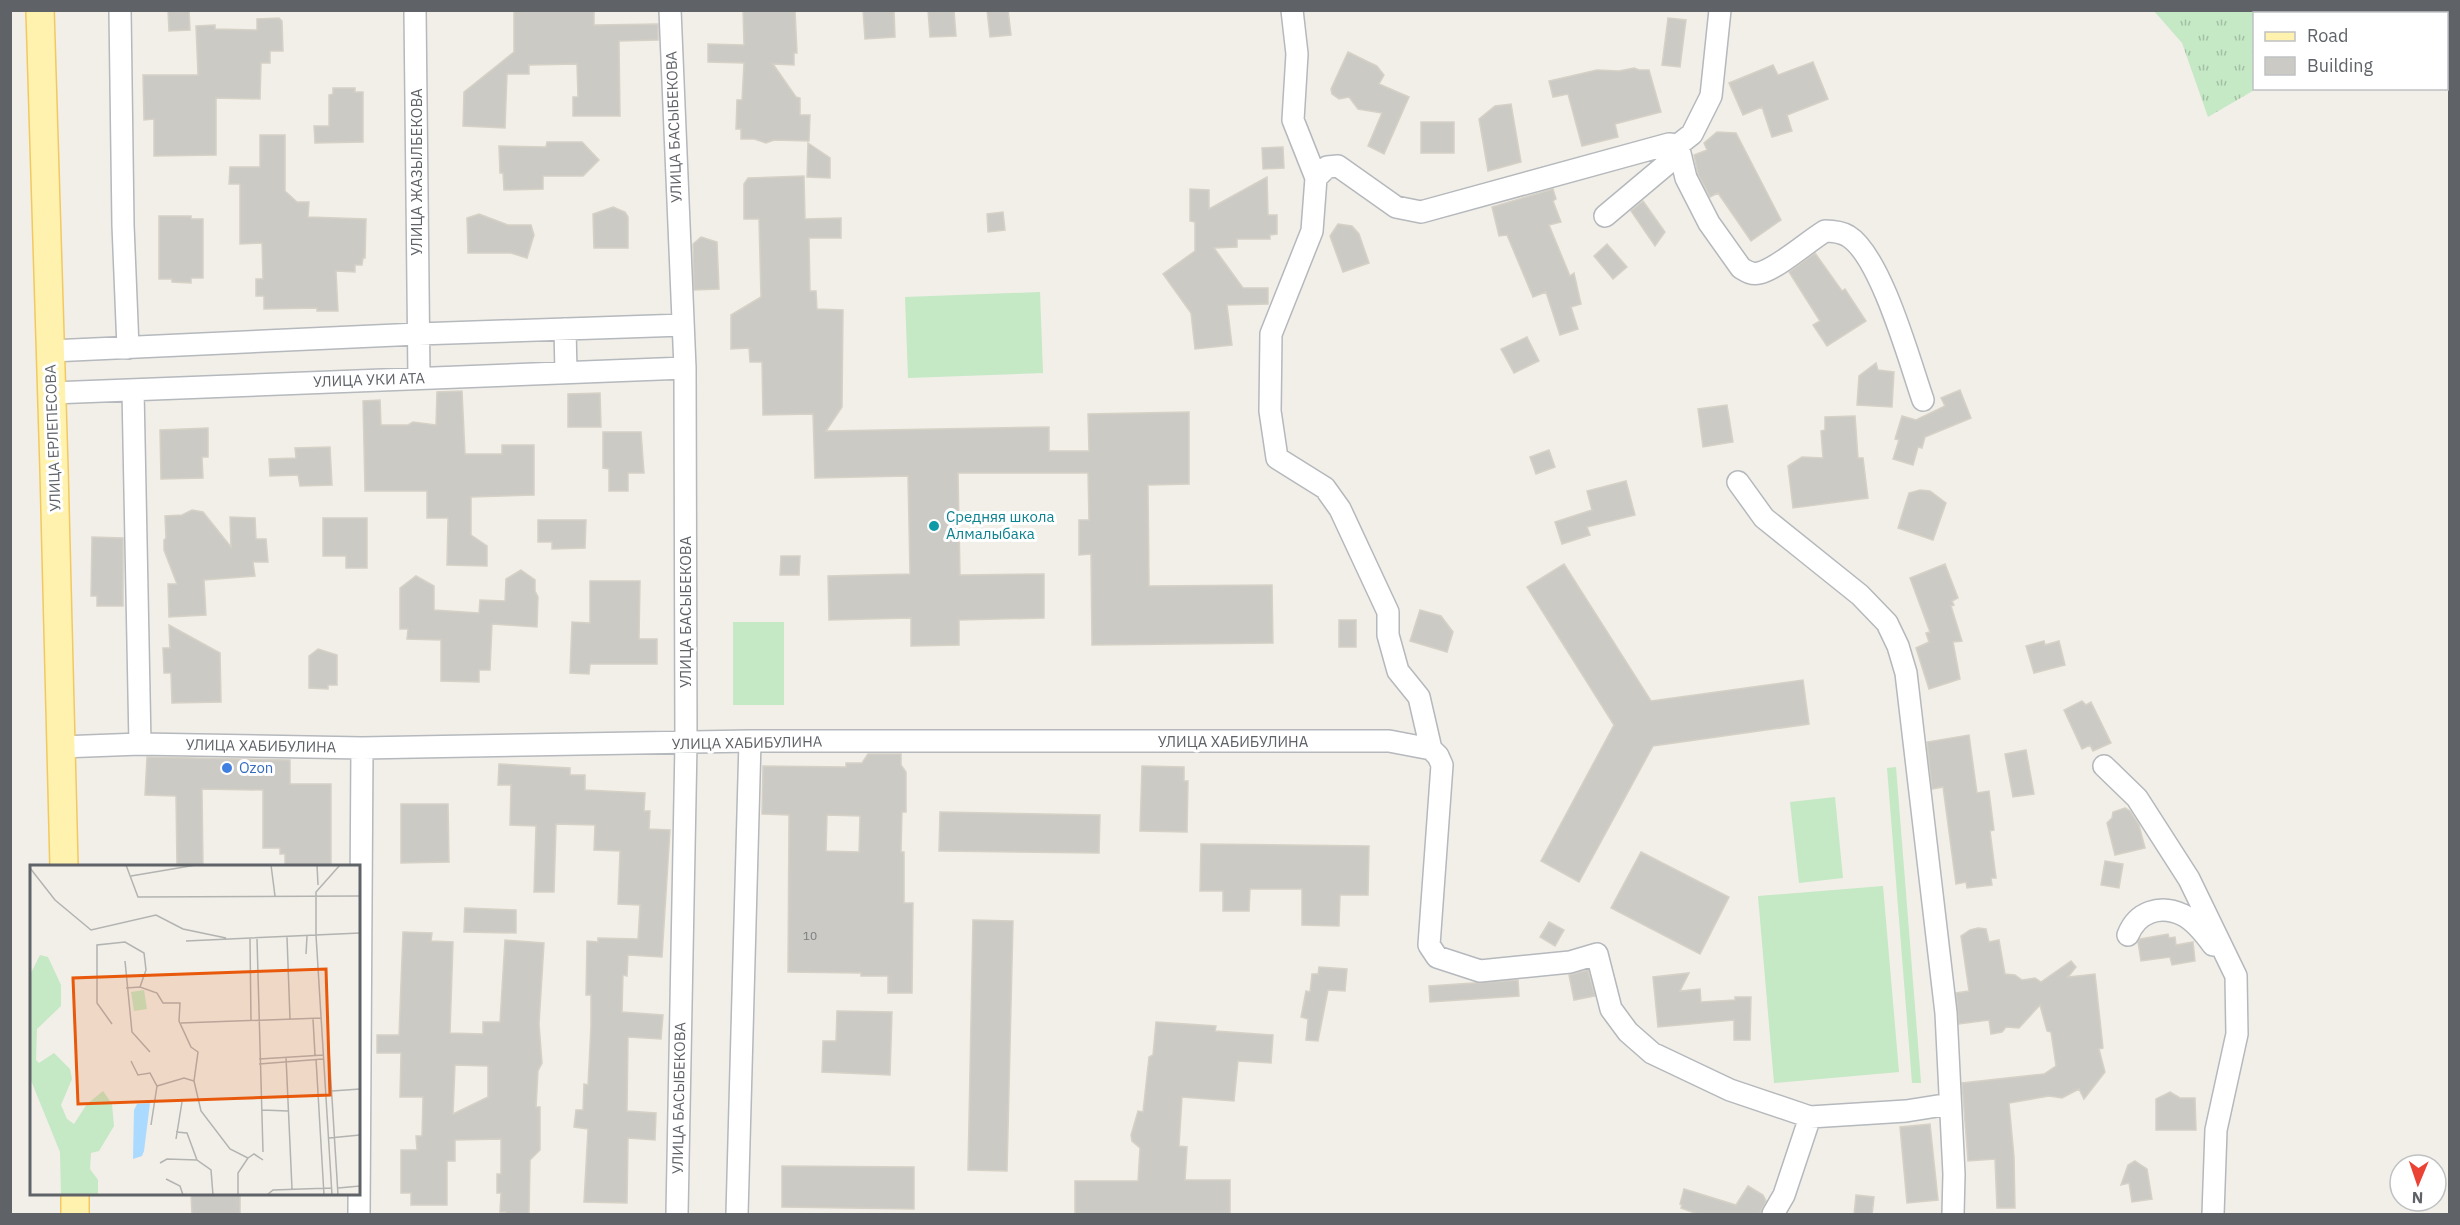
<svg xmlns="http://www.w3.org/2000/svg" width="2460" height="1225" viewBox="0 0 2460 1225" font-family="'IBM Plex Sans',sans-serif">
<defs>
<pattern id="grass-tufts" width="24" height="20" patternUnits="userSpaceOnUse" patternTransform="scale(1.5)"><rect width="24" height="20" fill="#c5e8c5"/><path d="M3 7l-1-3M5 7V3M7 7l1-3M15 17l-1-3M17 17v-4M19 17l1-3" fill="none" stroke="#a3c0a4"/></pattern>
</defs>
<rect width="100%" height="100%" fill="#f1efe8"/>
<!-- grass -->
<path fill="url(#grass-tufts)" d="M2154,11H2349L2346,14H2254L2256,89L2208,117L2182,43Z"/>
<!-- pitch -->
<path fill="#c5e8c5" d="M1040,292L1043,373L908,378L905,297Z
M733,622H784V705H733Z
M1896,767L1921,1082V1083H1912L1887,768Z
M1835,797L1843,878L1799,883L1790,802Z
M1883,886L1899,1072L1774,1083L1758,896Z"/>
<!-- building -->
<path fill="#cccac5" stroke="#d6d1c6" stroke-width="1.5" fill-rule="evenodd" d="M168,10H189L190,30L169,31Z
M514,10H594V25L658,24V40L619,41L620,116H573V97H578L577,64L529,65V74H507L505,128L463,126L464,92L514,52Z
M743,10H795L797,53H794V65L773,64L796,97L800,98V115H810L809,141L774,140L766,143L754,139H741V129H736L737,100H742L744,63L708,62V44L744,45Z
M863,10H894L895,37L865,39Z
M928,10H954L956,36L930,37Z
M987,10H1008L1011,35L990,37Z
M279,18L282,21L283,51H270V63H261L260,99L216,98V155L154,156V119L144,120L143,75H198L196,26L215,25V29L257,30V19Z
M1668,18L1686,20L1680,67L1662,65Z
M1348,52L1377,66L1384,75L1379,84L1409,97L1384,154L1368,146L1382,113L1358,109L1349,97L1339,99L1332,94L1331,89Z
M1813,62L1828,99L1787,115L1792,131L1772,137L1762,107L1743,115L1729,83L1773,65L1778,75Z
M1634,68L1639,70H1649L1661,112L1615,124L1618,137L1582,146L1568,94L1553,97L1549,81L1597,70L1619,71Z
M333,88H355V92H363V142L315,143L314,126H329V95L333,94Z
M1511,104L1521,162L1488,171L1479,119L1495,106Z
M1421,122H1454V153H1421Z
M1717,132L1736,133L1781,220L1751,241L1718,193L1710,197L1698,174L1694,155L1707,150L1704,143Z
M260,135H285V191L297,202H309L308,217L366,219L365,258H363L362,265H355V272L336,271L338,311H317V308L264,309V296H256V279H263L262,243L240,244V184H229L230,167H260Z
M547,142H582L599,160L583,176H543V189L504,190L503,173H500L499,146L546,147Z
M808,143L830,158V178L807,177Z
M1283,147L1284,168L1263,169L1262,148Z
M804,176L805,219L841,218V238H809L810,291H816L817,309L843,310L842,407L826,431L1049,427V451H1089L1088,414L1189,412V484L1148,485L1149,586L1272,585L1273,643L1092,645L1091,554L1079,555V520H1089L1088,473H958L960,575L1044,574V618L959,620V645L911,646V618L829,620L828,576L910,574L908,476L815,478L813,414L763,415L762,362H750L749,348L731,349V315L761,297L759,219H744V184L748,178Z
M1267,177L1268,215H1277V234L1270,235V239H1237V247L1214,248L1243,288H1268V304L1227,305L1232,345L1195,349L1191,313L1163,274L1195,251V222L1190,221V189L1209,190V209Z
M1553,189L1556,199L1553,201L1561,222L1549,225L1570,276L1574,273L1581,304L1571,307L1578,329L1560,335L1546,292L1533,297L1507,235L1499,236L1492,207Z
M1643,201L1665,232L1655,246L1631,211Z
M613,207L625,212L628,217V248H594L593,214Z
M1003,212L1005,230L988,232L987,214Z
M479,214L508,225H531L534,235L527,258L511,253H468L467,218Z
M159,216H191V219H203V278H191V283L172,282V279H159Z
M1338,224L1352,226L1359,234L1369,263L1343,272L1330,236Z
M701,237L717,242L719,289L694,290L693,244Z
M1607,244L1627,267L1613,279L1594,256Z
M1815,253L1842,291L1845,289L1866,321L1827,346L1813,325L1820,321L1789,272Z
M1527,337L1539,361L1514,373L1501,349Z
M1876,363L1878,370L1894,372L1892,407L1857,405L1859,376Z
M1960,390L1971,418L1925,437L1922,448L1918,447L1913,465L1893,459L1899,440L1895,439L1902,416L1916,420L1945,406L1941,398Z
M462,391L465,454H502V445H534V495L471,497V535L487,546V566L447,565L448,518H427V491H365L363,401L380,400L381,425H408L413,422L436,425L437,392Z
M600,393L601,427H568V394Z
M1727,405L1733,442L1703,447L1698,409Z
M1855,416L1858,458H1863L1868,498L1793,508L1788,466L1802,457L1823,458L1821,431L1825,430V417Z
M208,428V457H202L203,478L161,479L160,430Z
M603,432H641L644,473H628V491H609V469L603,468Z
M330,447L332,485L300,486L298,475L270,476L269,459L296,458L295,448Z
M1549,450L1555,467L1536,474L1530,457Z
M1626,481L1635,515L1587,527L1590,535L1562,544L1555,522L1592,510L1587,491Z
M1920,490L1930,491L1946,503L1933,540L1898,528L1909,493Z
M192,510L203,512L231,547L230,517L255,518L256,539H266L268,562H253L255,576L204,580L206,615L169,617L168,584H177L164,550V540L166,538L165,516L182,515Z
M323,518H367V568H346V556H323Z
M538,520H586L585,548L552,549V542H538Z
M92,537L123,538V606H97V596H91Z
M781,556H800L799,575H780Z
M1564,564L1651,701L1803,680L1809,724L1653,746L1579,882L1541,861L1614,725L1527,587Z
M1945,564L1958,598L1952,601L1954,605L1951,606L1962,641L1953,642L1960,679L1929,689L1916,648L1929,642L1926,633L1930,632L1910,578Z
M521,570L535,580V591L538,597L537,627L492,624L490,670H479V682L441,681V640L407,639L408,629H400V588L416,576L434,586V610L479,613L480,600L505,601L506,579Z
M590,581H640L639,639H657V664H590L589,674L570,673L572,622L590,623Z
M1420,610L1441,616L1453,632L1447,652L1410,641Z
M1339,620H1356V647H1339Z
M169,625L220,653L221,702L172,703L171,673H164L163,648H170Z
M2044,641L2045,645L2059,641L2065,665L2034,673L2026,646Z
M318,649L337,655V685H328V689L309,688V656Z
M2082,701L2086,705L2091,702L2111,743L2093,751L2090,745L2082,749L2064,710Z
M1969,735L1977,793L1989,791L1994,830L1990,831L1996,878H1991L1992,885L1967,888L1966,882L1956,884L1943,787L1932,789L1927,742Z
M2026,750L2034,794L2013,797L2005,754Z
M868,754H901V765L906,772V812H902L901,852H904V903H913L912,993H888V976H861V973L788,972L789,815L762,814L763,766L846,767V763H862ZM827,815L860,816L859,852L826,851Z
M147,757L290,760V784H331V867H285V854H280V848H263V790L202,789L203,867H177L176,796L145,795Z
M499,764L570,768V775H585V790L645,793L644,811H650L649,829L670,830L662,957L628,955L627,976L623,975L622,1012L663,1015L661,1039L628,1037L627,1111L656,1113L655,1140L628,1138L627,1203L584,1202L588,1129L574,1127L576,1110H583L584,1084L588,1085L591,1026V995H586L587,941L598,942V938L638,939L640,905L618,904L620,851L594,850L595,825L556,824L554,892H534L536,826L510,825L511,785H498Z
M1142,766L1184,767V781H1188L1187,832L1140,831Z
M401,804H448L449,862L401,863Z
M2125,808L2130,811L2139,825L2145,848L2115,855L2107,823L2112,818L2113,812Z
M940,812L1100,815L1099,853L939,851Z
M1201,844L1369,846L1368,895H1340L1339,926L1302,925V889H1250L1249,911H1223V891H1200Z
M1641,852L1729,897L1700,954L1611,908Z
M2105,861L2123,864L2119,888L2101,885Z
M465,908L516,910V933L464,932Z
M973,920L1013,921L1007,1171L968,1170Z
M1549,922L1564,930L1555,946L1540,937Z
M1978,928L1986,929L1989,942L1999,940L2005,974L2015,975L2022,980L2035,978L2041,982L2071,961L2076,967L2068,977L2095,974L2103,1048L2099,1049L2105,1072L2084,1099L2079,1089L2062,1098L2049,1096L2009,1103L2014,1157L2015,1208H1997L1995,1159L1968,1161L1962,1083L2044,1074L2056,1066L2051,1032L2047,1031L2040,1005L2019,1028L2006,1027L2002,1032L1991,1034L1989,1020L1959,1024L1956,993L1969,991L1961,936L1970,930Z
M403,932L432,933L431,941L453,942L450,1033L483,1034V1022H500L505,940L544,943L539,1024L542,1063L538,1071L536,1107H540V1150L530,1160L529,1215H506V1212H500L501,1193H497V1174H501V1139L455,1140V1161H447V1205H411V1193H401V1150H417L416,1136H422L423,1097H400L401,1053H377V1035H399ZM455,1065L488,1066V1097L453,1114Z
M2168,934L2169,938L2175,937L2176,945L2193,942L2195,961L2172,965L2170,957L2141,961L2138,942L2140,939Z
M1319,967L1347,969L1345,991L1328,990L1318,1041L1306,1040L1308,1019L1301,1017L1306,991L1310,992L1312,974H1318Z
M1588,970L1595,996L1574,1000L1569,975Z
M1689,973L1680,991L1700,989L1701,1002L1735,1000V997H1751L1750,1040H1734V1020L1658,1027L1653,977Z
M1518,980L1519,996L1430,1002L1429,986Z
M837,1011L892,1012L890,1075L822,1072L823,1041H836Z
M1156,1022L1216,1026L1215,1031L1273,1035L1271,1063L1238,1061L1234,1101L1182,1097L1179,1146L1187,1147L1185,1180H1230V1215H1075V1181H1138L1140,1148L1132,1141L1131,1135L1138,1111L1143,1112L1149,1057L1153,1055Z
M2170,1092L2180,1098H2195L2196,1130H2156V1099Z
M1930,1124L1938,1200L1907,1203L1900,1127Z
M2135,1161L2147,1169L2152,1199L2132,1202L2129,1183L2121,1185L2128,1165Z
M782,1166L914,1167V1209L782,1207Z
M1748,1186L1763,1195L1766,1201L1759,1215H1700L1681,1208L1682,1205L1680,1204L1684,1189L1736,1205Z
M191,1194H240V1215H192Z
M1856,1195L1874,1197L1872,1215H1854Z"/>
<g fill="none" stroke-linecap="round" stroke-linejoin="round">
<!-- minor casing -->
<g stroke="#b5b8bc" stroke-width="24">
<path id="minor" d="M120,10L123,225L128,348
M415,10L419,378
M670,10L685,368L686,744L677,1214
M1292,10L1297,54L1293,120L1316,178L1312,231L1271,334L1270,411L1277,458L1325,488L1340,509L1388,612V635L1398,671L1419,697L1431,749L1438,756L1442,765L1429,945L1437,957L1480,971L1570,962L1597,954L1611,1009L1628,1032L1652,1053L1730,1090L1810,1117L1906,1111L1950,1104
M1678,145L1692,134L1711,96L1720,10
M1316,178L1327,167L1338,166L1396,207L1421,212L1658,147L1669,144L1678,145L1686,178L1709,223L1741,268C1746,271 1752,275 1759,273C1777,269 1807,242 1825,231C1833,231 1841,232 1848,236C1881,256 1910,363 1923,400
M1605,216L1680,153
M565,329L566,372
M51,351L418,334L683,325
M133,390L140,744
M52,393L685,368
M1738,482L1764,518L1860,595L1887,623L1898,646L1906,673L1946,1013L1954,1174L1953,1214
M61,747L140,744L362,748L750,741H1389L1431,749
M2104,766L2137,798L2189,879L2236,976L2237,1034L2216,1130L2213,1214
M2128,935C2137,912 2160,904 2183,915C2195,921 2205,934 2213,945
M359,1214L362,748
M737,1214L750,741
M1773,1214L1784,1195L1810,1117"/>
</g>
<!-- major casing -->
<g stroke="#f2c960" stroke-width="30">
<path id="major" d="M40,10L54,469L64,866
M75,1194V1214"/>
</g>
<!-- minor -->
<use href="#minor" stroke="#fff" stroke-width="21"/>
<!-- major -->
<use href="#major" stroke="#fff2af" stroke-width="27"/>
</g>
<!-- markers -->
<circle fill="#0f9aa8" stroke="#fff" stroke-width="2" cx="934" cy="526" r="6"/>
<circle fill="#3f7fe0" stroke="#fff" stroke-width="2" cx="227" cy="768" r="6"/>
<g text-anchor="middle" stroke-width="6" stroke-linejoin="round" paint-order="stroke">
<!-- number labels -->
<g font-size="12" fill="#7a7d7f">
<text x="810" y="940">10</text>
</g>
<!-- street labels -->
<g font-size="15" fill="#5f6368" stroke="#fff">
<text transform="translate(674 127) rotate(-92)" y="5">УЛИЦА БАСЫБЕКОВА</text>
<text transform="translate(417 172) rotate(-90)" y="5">УЛИЦА ЖАЗЫЛБЕКОВА</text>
<text transform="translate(369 380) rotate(-2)" y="5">УЛИЦА УКИ АТА</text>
<text transform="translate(53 438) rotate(-92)" y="5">УЛИЦА ЕРЛЕПЕСОВА</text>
<text transform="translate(686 612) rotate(-90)" y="5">УЛИЦА БАСЫБЕКОВА</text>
<text x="1233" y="747">УЛИЦА ХАБИБУЛИНА</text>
<text transform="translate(747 743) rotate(-1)" y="5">УЛИЦА ХАБИБУЛИНА</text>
<text transform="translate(261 746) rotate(1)" y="5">УЛИЦА ХАБИБУЛИНА</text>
<text transform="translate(679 1098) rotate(-89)" y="5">УЛИЦА БАСЫБЕКОВА</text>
</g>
<!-- culture labels -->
<g font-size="15" fill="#0d838f" stroke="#fff" text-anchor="start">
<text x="946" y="522">Средняя школа<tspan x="946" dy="17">Алмалыбака</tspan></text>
</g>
<!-- shop labels -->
<g font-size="15" fill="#366cbe" stroke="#fff" text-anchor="start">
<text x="239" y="773">Ozon</text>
</g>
</g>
<!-- overview -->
<g transform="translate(30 865)">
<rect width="330" height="330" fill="#f1efe8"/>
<path d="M10,90L18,92L31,120V141L7,164L6,195L9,198L24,188L40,204L42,214L31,240L37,254L44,259L57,239L73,226L82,239L84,261L69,286L61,288L60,304L68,315V330H31L30,287L0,213V110Z" fill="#c5e8c5"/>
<path d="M114,125L117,144L104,146L101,127Z" fill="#c5e8c5"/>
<path d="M120,238L114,286L112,291L103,294L104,245L107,239Z" fill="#aadaff"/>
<path fill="none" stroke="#b3b3b1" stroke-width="1.5" d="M96,0L108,32L330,31M241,0L245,31M287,0L288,20M0,3L25,35L61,65L126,50L153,64L196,73M101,11L166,0M257,72L260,154M220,74L221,156M227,74L233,287M156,76L286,70V27L310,0M276,89L277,71M95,96L102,167L120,187M96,123L110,122L127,128L133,138H150L149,156L161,182L168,187L164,216L171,246L200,284L218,293L208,308V330M283,154L285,190M151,158L291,153M82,159L67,138V80L95,77L114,88L116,105L110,122M299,185L308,330M256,192L262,324M229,194L294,190M286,194L294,330M101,196L108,210L120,208L127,221L154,213L164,216M229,199L293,194M302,226L330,224M232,245L258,246M121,260L127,221M146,267L157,268L167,295L181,305L183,330M299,273L330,270M146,274L152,237M218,293L224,289L233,295M130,298L137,294L167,295M136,314L150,321L153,330M308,323L330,321M237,330L243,325L301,323M302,330L286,70L330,68"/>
<path fill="#e8590c" fill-opacity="0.15" stroke="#e8590c" stroke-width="3" d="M296,104L300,230L48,239L43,113Z"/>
<rect width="330" height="330" fill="none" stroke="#5f6368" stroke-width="3"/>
</g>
<!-- border -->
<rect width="2460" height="1225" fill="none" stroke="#5f6368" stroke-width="24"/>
<!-- legend -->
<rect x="2253" y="12" width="195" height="78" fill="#ffffff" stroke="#bfc1c3" stroke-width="1.5"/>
<rect x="2265" y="32" width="30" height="9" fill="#fff2af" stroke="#bfc1c3" stroke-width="1.5"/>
<text x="2307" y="42" font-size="18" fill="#5f6368">Road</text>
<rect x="2265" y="57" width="30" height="18" fill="#cccac5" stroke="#bfc1c3" stroke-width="1.5"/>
<text x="2307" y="72" font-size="18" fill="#5f6368">Building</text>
<!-- north arrow -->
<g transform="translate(2418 1183) rotate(182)"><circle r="28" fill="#ffffff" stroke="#bfc1c3" stroke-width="1.5"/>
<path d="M0-4.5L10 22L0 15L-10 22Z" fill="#ea4335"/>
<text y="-9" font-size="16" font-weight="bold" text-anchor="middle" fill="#5f6368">N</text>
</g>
</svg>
